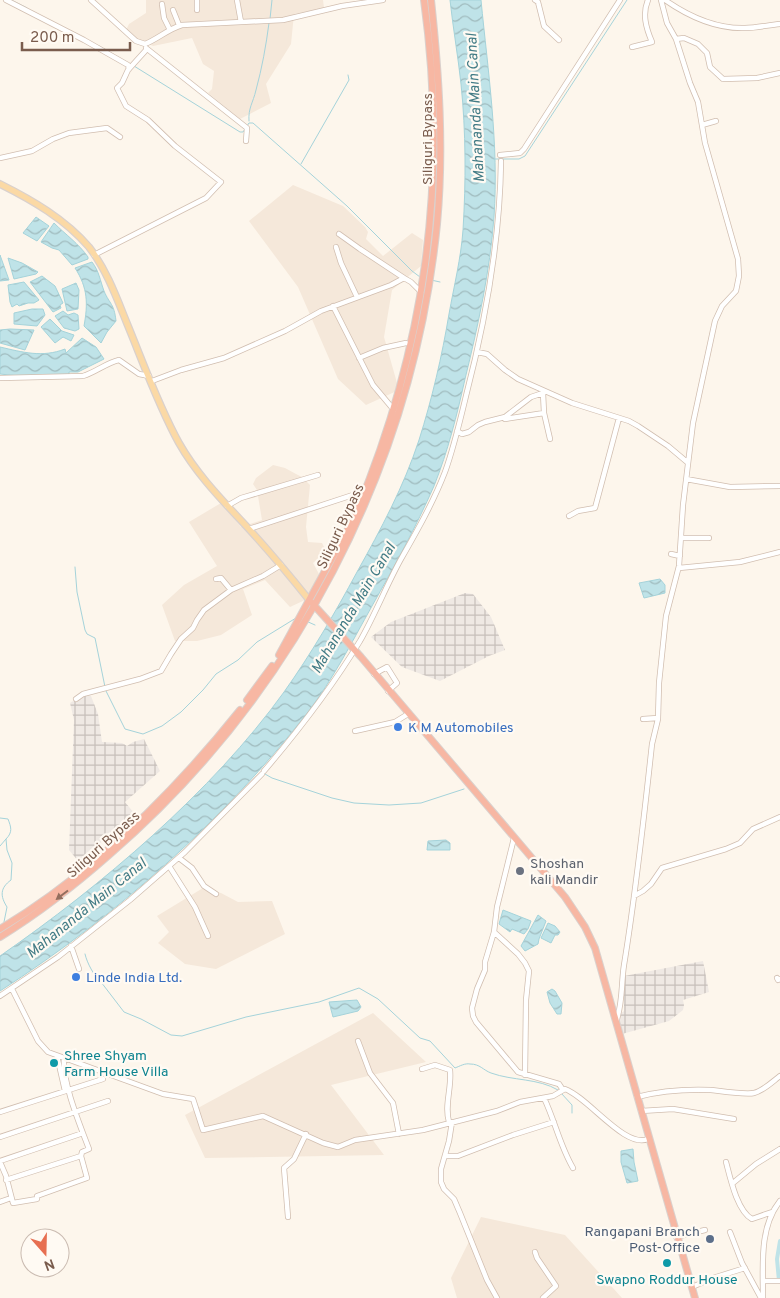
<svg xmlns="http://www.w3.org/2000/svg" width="780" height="1298" viewBox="0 0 780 1298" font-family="Overpass,sans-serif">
<defs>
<pattern id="industrial-grid" width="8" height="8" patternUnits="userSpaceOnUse" patternTransform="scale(1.25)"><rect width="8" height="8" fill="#efe9e4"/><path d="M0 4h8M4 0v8" fill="none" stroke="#c7c0bb"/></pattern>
<pattern id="water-waves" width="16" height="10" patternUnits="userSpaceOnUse" patternTransform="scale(1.25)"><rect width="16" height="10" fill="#bfe3e8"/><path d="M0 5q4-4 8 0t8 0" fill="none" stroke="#a0bbbe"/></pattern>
</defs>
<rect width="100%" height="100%" fill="#fdf6ec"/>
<!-- residential -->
<path fill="#f5e8da" d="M146,0H323L324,8L294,14L291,44L266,84L271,103L240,119L208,93L212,89L214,71L203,64L192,38L153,46L133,37L126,30L129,24L146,13Z
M293,185L343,206L365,227L368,232L366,239L383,256L412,233L423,240L421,266L392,290L384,337L399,390L366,405L338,379L298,287L249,221Z
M273,465L285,468L296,474L302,477L310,485L306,527L308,542L322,543L326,551L313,563L319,574L311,591L305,600L290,607L265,580L243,589L252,615L221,635L197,641H175L162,605L184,585L217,566L189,522L221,503L241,527L262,520L257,490L253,484L256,478Z
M203,888L221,893L238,902L272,901L285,934L216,969L185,964L158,943L169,932L157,916Z
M373,1013L426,1062L331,1085L384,1155L205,1158L185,1115Z
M481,1217L565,1235L622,1298H457L451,1278Z"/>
<!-- industrial -->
<path fill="url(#industrial-grid)" d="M465,593L473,594L491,617L505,650L489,656L440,681L402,667L371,637L391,622Z
M83,695L91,696L98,714L102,742L122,743L127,746L133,742L144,739L160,771L125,802L134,813L79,862L69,850L74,720L70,703Z
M703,961L709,992L683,1000L684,1005L683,1010L669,1021L622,1034L619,1020L620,1014L624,1011V976Z"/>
<!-- water -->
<path fill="url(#water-waves)" stroke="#a5d3da" d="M450,0H481C488,72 499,144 494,217C490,271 478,326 465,379C457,415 448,451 434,486C416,527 394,567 372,606C352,642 333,679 308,712C224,820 115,917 0,991V956C101,886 212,792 284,692C311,654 335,613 357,572C381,529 404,486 419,440C432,399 442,356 449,314C454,286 461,258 463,230C466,182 466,132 461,84C458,56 453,28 450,0Z
M36,217L49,226L37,241L23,233Z
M54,223C65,234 79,244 88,257V259L72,265L59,250L52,248L41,242Z
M0,255L9,280L0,281Z
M8,258L22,263L38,272L36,274L14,279Z
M92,262C99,271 100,280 104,291C110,305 114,303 116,321L107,332L101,343L84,326C88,304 88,288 75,268Z
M42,276L55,286L63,303L60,305L61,308L53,312L30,282Z
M24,282L39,300L34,303H28L19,306L17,304L12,307L10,302L8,285Z
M76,283L79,290L78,309L67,311L62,289Z
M32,309H43L45,315L37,326L14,324V313Z
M63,311L68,315L74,313L78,315L79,329L75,331L64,328L55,316Z
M50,319L62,331L74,335L71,341L63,337L55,343L41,327Z
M10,329L34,330L25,350L0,343V330Z
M82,338L96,347L104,359L78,372H69V375L19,376L0,374V347C22,352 42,358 65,349L66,353Z
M660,579L665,585V593L644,598L639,583Z
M446,840L450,843V850H427L428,841Z
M503,910L531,921L528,929L524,934L512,929L510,932L499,924Z
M538,915L546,921L539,939L538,944L525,951L521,946Z
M548,923L555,926L560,932L558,935H555L551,943L541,938Z
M552,989L555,991L562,1003L561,1014H557L550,1003L547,992Z
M357,1000L361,1007L358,1011L333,1017L329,1002Z
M633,1149L634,1162L638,1181L627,1183L621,1162V1151Z"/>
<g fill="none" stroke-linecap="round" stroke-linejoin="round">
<!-- stream -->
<path stroke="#a5d3da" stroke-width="1" d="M11,0L27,8
M270,19L272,0
M99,46L130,64
M134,66L240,132H243L249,123H253L347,206L412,271L420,277
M249,121C248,108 253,103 256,90C262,68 266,46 269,23
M494,159H519L525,156L627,0
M301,164L349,80L348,75
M431,280L440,282
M75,567L77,592L85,630L87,634L95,638L105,687
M306,621L315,625
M106,691L125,729L143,734L162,726L181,712L203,690L216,674L238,660L257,642L296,618
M265,774L272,778L332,798L354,803L389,805L421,803L464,789
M0,818L8,819C11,827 13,832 6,839L7,850L12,863L11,880C0,888 0,896 7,907L4,922
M0,846L6,839
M85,954C87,963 94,976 101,982L124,1012L141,1019L171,1035L182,1036L246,1017L319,1002L359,988L378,999L420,1038L430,1041L455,1068C460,1066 465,1063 470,1064C480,1064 483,1070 491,1073C513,1081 538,1078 558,1090
M561,1093L572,1105V1113"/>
<!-- canal -->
<path stroke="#bfe3e8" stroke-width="4" d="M779,1281L777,1259L780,1241"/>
<!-- minor casing -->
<g stroke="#d1beb0" stroke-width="6">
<path id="minor" d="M6,0L84,40L128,65L129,69
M91,0L136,41L145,44C158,39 168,29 182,25L283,20L342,6L383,0
M197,0V10
M237,0L241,22
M535,0L538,2L544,26L559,40
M665,0C688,16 715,29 745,28C757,28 768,25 780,24
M162,4L164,18L170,30
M173,10L179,25
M676,39L684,38L698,44L707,53L710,67L723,79L757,78L780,73
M632,47L652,42C646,28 642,14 648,0
M146,48L247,128L246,141
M702,125L716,121
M500,155L520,153L524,149L620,0
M0,158L32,151L53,139L69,133L107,128L120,137
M339,234L360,249L404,278
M336,247L341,263L357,297
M94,255L206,198L221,182L175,146L148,120L126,106L117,88L122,83L128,70L147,49
M333,306L373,385L394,410
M477,352L487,354L505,370L518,379L572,403L629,421L638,426L668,446L687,462
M359,358L383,348L406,343
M0,378L83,376C96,372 106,363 119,360L139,374L149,376
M152,381L181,370L224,358L285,331L321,311L391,285L404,278L411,282L421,292
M545,392L543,393L544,413L550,439
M505,419L544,413
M457,431L462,434L469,432L478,425L485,422L505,417L531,397L543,393
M686,479L730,487L780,486
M227,506L241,498L318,475
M569,516L578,511L595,508L619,418
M249,529L365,491
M681,538H709
M671,554L680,556
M679,568L740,562L780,552
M216,579L221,578L231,590
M374,674L387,667L397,683L388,691
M76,699L83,694L140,679L161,671L171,654L181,639L193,628L197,620L204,610L231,590L263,576L281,565
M643,719L658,718
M355,731L395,722L408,714
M264,771C299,730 332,687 360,641C375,615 386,586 401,559C417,531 433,503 445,472C454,447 460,421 466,396C486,319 500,240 501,161
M514,838L497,907L494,932L485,962V970L477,989L472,1008L473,1016L476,1022L518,1072L559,1084L563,1090
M179,858L192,868L204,886L216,894
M169,866L195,907L208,936
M634,896L643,891L651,884L662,868L726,849L740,843L753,829L780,817
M494,932L518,954L525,963L529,971L526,1000L525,1075
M71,946L79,969
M777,978L778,980L780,979
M12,989L38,1041L48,1052L163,1094L193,1099L203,1130L263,1116L323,1143L338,1147L355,1140L423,1130L497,1111L520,1102L553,1096L565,1089C589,1098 625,1149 648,1139
M0,996L58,957L130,900L185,852L262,774
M616,1022C623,1003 621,984 624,965C636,892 644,818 652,744L658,719L659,683L666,616L679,566L683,505L693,423L715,321L722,306L736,291L739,276L738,259L705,143L698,102L690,83L676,39L667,23L661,0
M358,1041L370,1073L393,1103L399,1134
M57,1056L65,1091
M422,1069L435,1065L450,1070C452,1088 444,1105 449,1122
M637,1097C660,1091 686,1089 711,1090C720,1091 746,1095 754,1093C763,1091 772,1082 780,1076
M544,1098C555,1121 560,1146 573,1168
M641,1111L673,1109L734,1119
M0,1112L103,1079
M452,1122L449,1141L441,1169V1182L444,1189L454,1199L460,1213L487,1280L497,1298
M0,1137L108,1101
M445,1156H458L513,1135L554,1122
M0,1161L83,1133
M0,1162L6,1176L13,1203L37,1199V1196L87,1178L81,1156
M726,1162C730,1177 737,1211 752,1219L772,1212
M6,1180L81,1156L82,1152L89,1149C80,1125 62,1082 64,1058
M733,1183L756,1164L780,1149
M0,1202L11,1198
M288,1217L284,1168L294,1159L306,1134
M730,1232L742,1263L761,1298
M676,1237L705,1230
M535,1252L537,1258L556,1286L543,1298
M763,1281H780
M692,1287L713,1278L745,1268
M763,1298C763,1266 759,1227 780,1201"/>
</g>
<!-- major casing -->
<g stroke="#dad1cd" stroke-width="8">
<path id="major" d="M0,184C32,200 65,219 89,247C106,269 116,296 126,321C143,362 158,405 179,443C197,475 224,502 248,528C270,552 290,576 310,601"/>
</g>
<!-- highway casing -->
<g stroke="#dad1cd" stroke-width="8">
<path id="highway" d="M312,603L361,657L565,897L585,927L595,948L695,1298
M279,655L353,520C425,352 449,182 424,0
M247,700L272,666
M0,929C93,873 172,795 240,710
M0,937C39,913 75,885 109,855C293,696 413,467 437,224C444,149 439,75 431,0"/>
</g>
<!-- minor -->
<use href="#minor" stroke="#fff" stroke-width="4.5"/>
<!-- major -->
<use href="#major" stroke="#fbd9a5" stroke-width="5.5"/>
<!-- highway -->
<use href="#highway" stroke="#f7b7a3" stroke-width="6"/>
</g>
<!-- one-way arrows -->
<defs><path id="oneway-solid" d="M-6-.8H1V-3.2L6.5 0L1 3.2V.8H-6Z" transform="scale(1.25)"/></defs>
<use fill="#936e5e" href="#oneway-solid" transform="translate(62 895) rotate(143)"/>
<!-- markers -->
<g fill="#3f7fe0" stroke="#fffaf3" stroke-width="2">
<circle cx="398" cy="727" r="5"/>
<circle cx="76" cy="977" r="5"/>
</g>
<circle fill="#6b7280" stroke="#fffaf3" stroke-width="2" cx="520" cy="871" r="5"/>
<g fill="#0f9aa8" stroke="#fffaf3" stroke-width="2">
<circle cx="54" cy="1063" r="5"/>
<circle cx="667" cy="1263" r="5"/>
</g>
<circle fill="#5c6f8a" stroke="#fffaf3" stroke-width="2" cx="710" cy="1239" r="5"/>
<g text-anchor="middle" stroke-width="4.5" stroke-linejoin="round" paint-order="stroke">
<!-- street labels -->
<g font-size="14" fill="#7a5c4d" stroke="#fffaf3">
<text transform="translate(427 139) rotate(-90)" y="5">Siliguri Bypass</text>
<text transform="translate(340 526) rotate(-65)" y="5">Siliguri Bypass</text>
<text transform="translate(103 844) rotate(-42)" y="5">Siliguri Bypass</text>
</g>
<!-- shop labels -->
<g font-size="14" fill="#366cbe" stroke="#fffaf3" text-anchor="start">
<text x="408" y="732">K M Automobiles</text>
<text x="86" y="982">Linde India Ltd.</text>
</g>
<!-- worship labels -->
<g font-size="14" fill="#5b616d" stroke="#fffaf3" text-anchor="start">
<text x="530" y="868">Shoshan<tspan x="530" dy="16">kali Mandir</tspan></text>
</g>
<!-- culture labels -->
<g font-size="14" fill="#0d838f" stroke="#fffaf3" text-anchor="start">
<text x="64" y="1060">Shree Shyam<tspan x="64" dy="16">Farm House Villa</tspan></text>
<text x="667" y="1284" text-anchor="middle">Swapno Roddur House</text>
</g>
<!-- service labels -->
<g font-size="14" fill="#4e5e75" stroke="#fffaf3" text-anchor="end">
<text x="700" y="1236">Rangapani Branch<tspan x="700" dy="16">Post-Office</tspan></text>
</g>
<!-- water labels -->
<g font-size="15" font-style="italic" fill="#437c86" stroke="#fffaf3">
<text transform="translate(475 108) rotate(-93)" y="5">Mahananda Main Canal</text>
<text transform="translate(353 608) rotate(-59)" y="5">Mahananda Main Canal</text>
<text transform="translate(86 908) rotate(-39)" y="5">Mahananda Main Canal</text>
</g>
</g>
<!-- north arrow -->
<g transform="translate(45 1253) rotate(160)"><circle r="24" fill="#fffaf3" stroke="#cabbb1"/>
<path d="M0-4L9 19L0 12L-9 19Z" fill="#e76f51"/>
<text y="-8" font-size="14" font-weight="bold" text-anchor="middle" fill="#7a5c4d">N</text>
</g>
<!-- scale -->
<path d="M22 42v8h108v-8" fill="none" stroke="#7a5c4d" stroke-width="2.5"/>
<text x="30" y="42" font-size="15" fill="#7a5c4d" stroke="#fffaf3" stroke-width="4" paint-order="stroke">200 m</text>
</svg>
